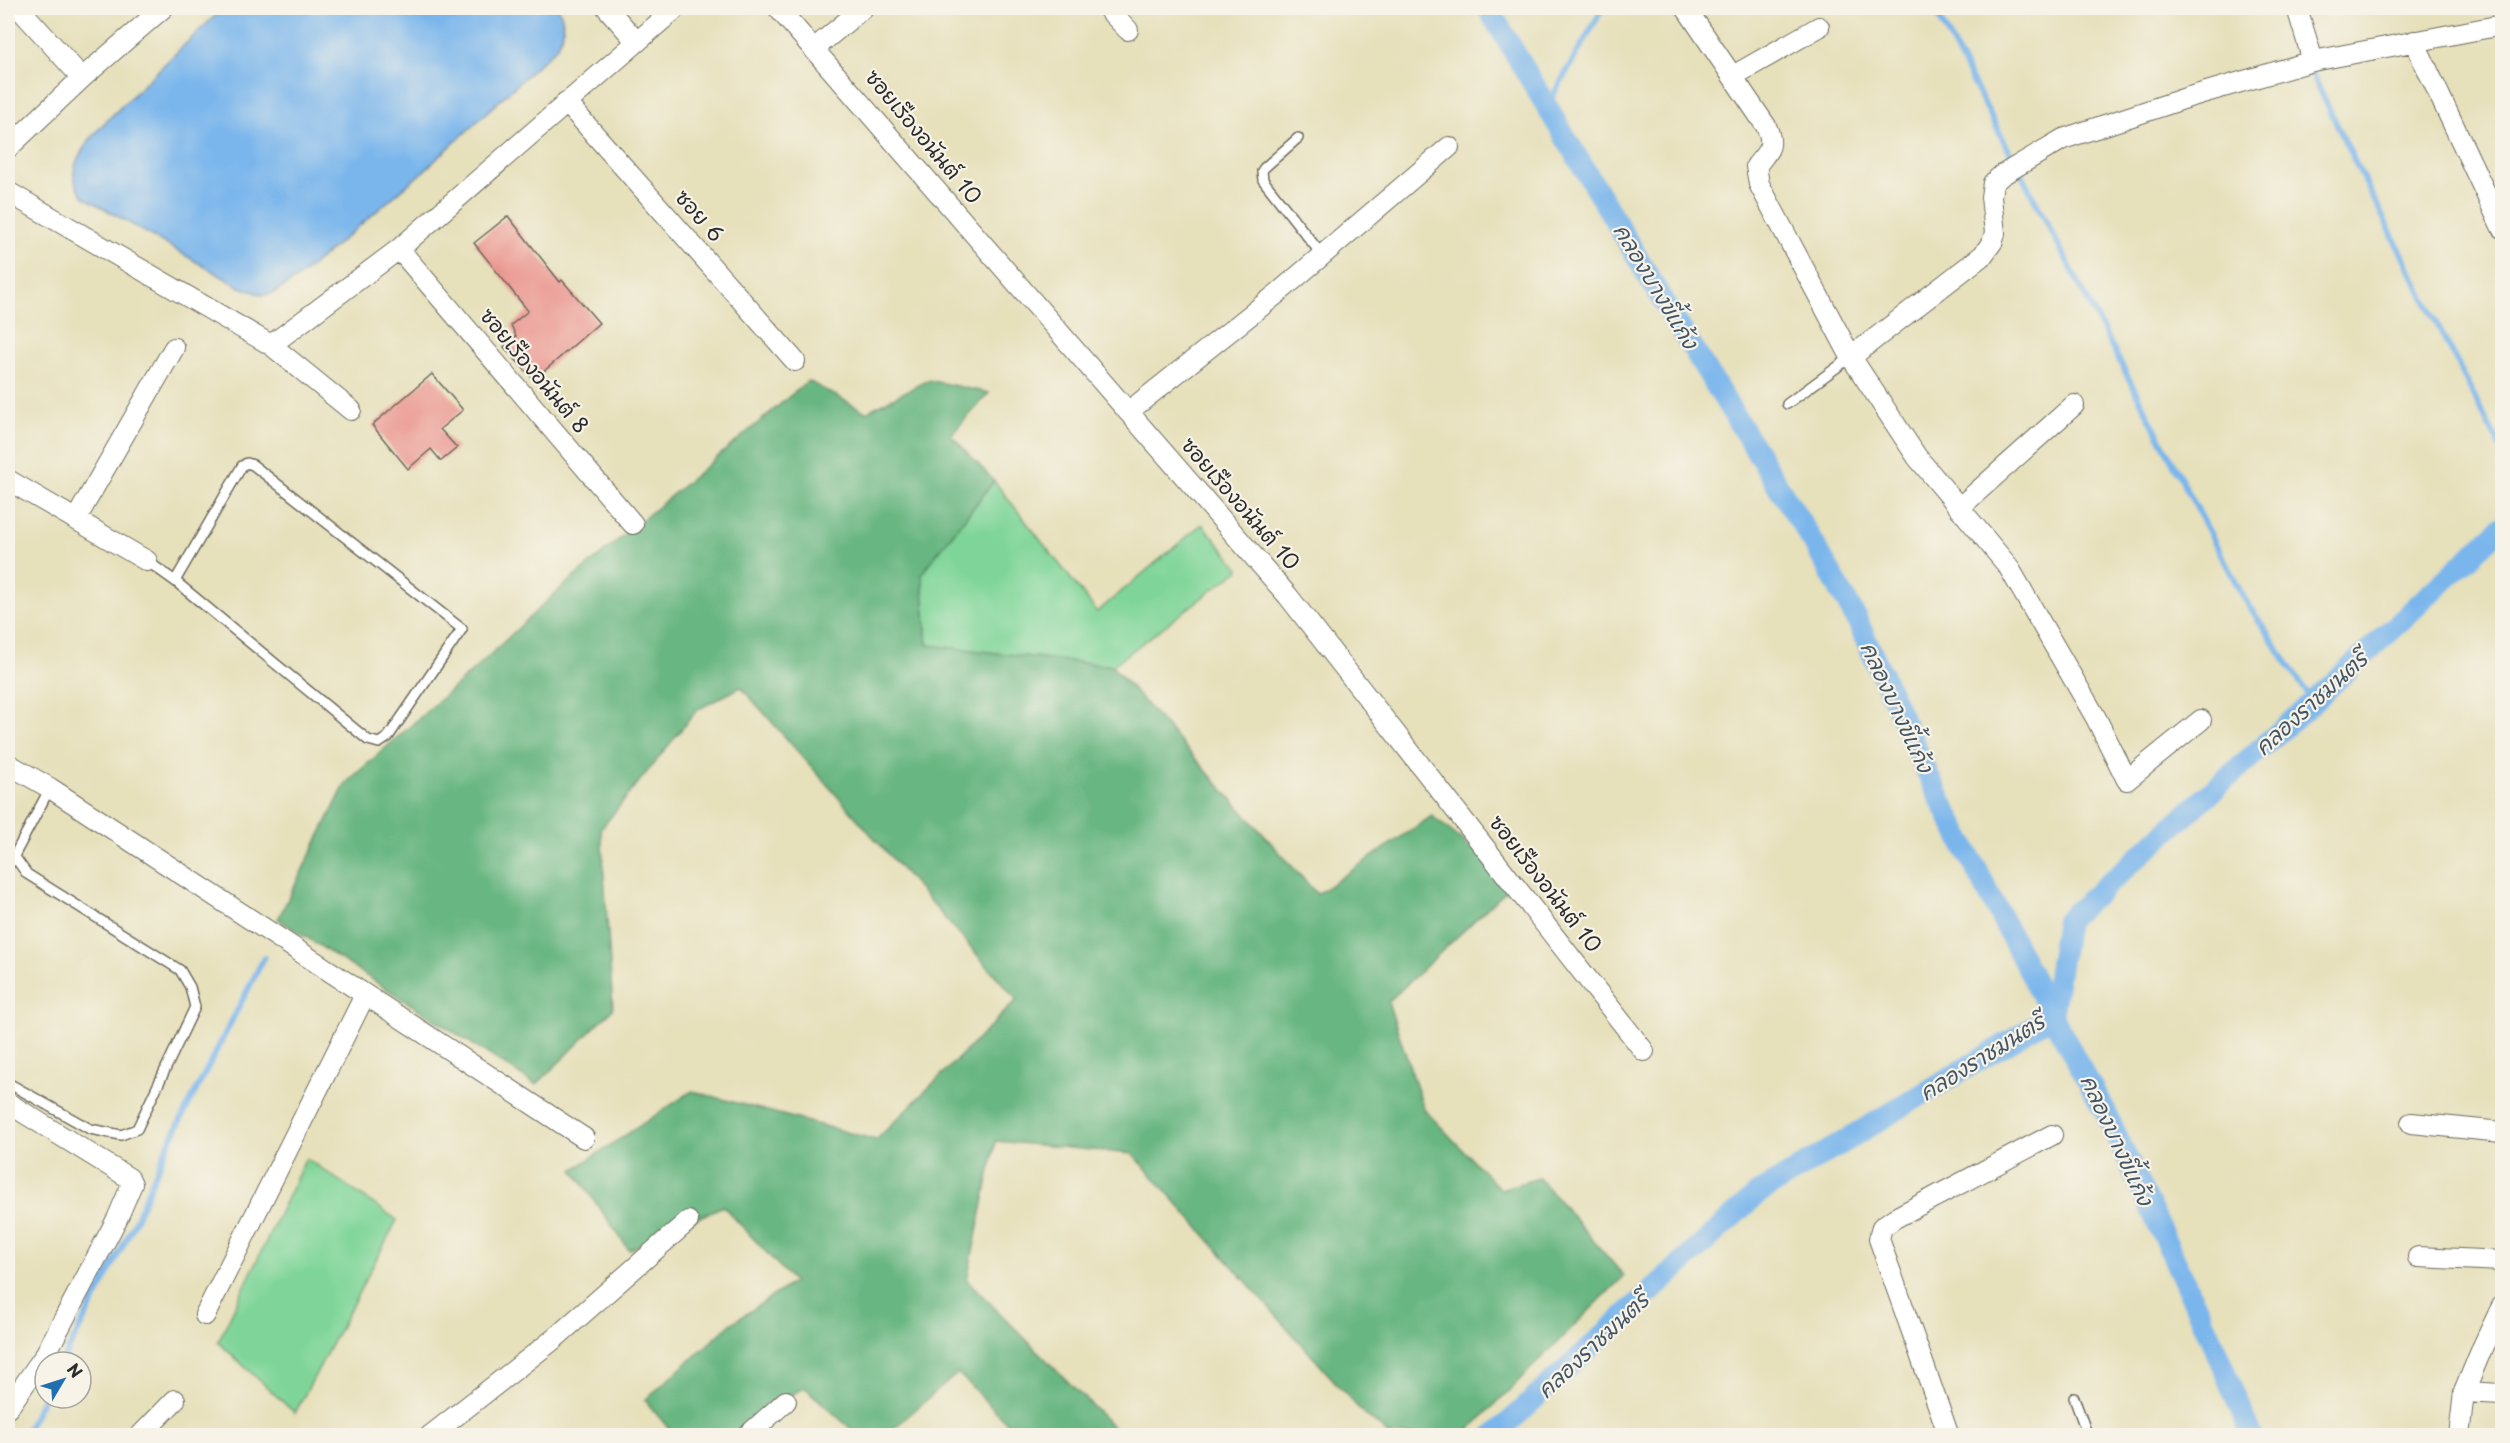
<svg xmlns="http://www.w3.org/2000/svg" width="2510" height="1443" viewBox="0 0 2510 1443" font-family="'Playpen Sans','Playpen Sans Thai',sans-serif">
<rect width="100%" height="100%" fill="#f7f3e8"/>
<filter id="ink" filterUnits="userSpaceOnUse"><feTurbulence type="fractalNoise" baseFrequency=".0167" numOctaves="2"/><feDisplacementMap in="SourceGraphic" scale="12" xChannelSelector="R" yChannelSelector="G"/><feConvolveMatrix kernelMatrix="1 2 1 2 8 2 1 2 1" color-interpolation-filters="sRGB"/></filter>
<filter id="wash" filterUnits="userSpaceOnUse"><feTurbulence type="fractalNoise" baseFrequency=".008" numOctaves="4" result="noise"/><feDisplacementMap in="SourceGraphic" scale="24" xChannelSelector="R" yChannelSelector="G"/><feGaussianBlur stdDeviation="1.35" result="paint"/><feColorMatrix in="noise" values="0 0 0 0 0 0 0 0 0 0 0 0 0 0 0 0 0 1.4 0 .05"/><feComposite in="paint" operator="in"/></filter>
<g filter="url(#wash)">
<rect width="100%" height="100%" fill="#e6e0bb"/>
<!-- green -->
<path fill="#7fd599" stroke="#558062" stroke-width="1.5" d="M994,481L1097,612L1202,524L1240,569L1112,666L927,645L922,573Z
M306,1158L397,1220L295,1413L218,1342Z"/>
<!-- forest -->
<path fill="#67b681" stroke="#497056" stroke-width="1.5" d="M928,380L989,393L951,435L994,481L922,573L927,645L1112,666L1317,894L1432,816L1514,883L1388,1002L1424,1109L1500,1189L1539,1178L1624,1276L1464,1435H1389L1360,1410L1133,1154L996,1141L967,1280L1121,1435H1019L958,1373L886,1435H858L804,1387L730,1435H674L645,1400L732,1323L794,1282L723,1206L629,1250L573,1170L692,1091L876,1140L1017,1000L741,687L697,710L601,829L613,1009L536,1085L278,919L346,783L479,665L561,588L808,381L866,412Z"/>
<!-- water -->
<path fill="#7ab6ec" stroke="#52708c" stroke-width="1.5" d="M224,8H558C566,23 565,33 556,48L426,169L299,277L274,293L263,295L240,287L84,197C76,186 71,177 76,163C85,139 110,118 128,100C160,69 191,37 224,8Z"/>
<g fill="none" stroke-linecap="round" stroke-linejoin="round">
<!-- stream -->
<path stroke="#7ab6ec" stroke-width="6" d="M1934,8L2244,598L2313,702
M2281,8L2300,48
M2308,65L2354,160L2502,451
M1547,106L1603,8
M62,1362L133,1226L167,1147L264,958
M24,1436L45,1395"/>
<!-- canal -->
<path stroke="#7ab6ec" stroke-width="22" d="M1488,8L1662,299L1816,547L1856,618L1931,781L2052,1016L2106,1113L2209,1334L2252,1436
M1494,1436L1757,1194L2052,1016L2067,920L2313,702L2502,527"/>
</g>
<g id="blocks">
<!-- building -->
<path fill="#ea968f" d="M508,216L560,282L562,280L599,323L534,380L504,347L516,336L511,325L528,311L474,243Z
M432,374L463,410L440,429L457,448L441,461L431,449L408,469L372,425Z"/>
</g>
</g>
<g filter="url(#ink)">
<use href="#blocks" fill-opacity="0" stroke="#6c6a5d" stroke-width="1.5"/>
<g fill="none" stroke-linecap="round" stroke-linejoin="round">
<!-- service casing -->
<g stroke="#6c6a5d" stroke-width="12">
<path id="service" d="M1298,138L1264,168L1262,171L1263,180L1322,255
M1787,404L1851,357
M147,561L175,581L368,740L379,743L388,737L462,629L253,465L247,463L242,466L175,581
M8,867L14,856
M8,1083L90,1129L121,1135L137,1129L195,1007L190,987L180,970L27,874L14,856L50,788
M2074,1398L2088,1436"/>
</g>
<!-- minor casing -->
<g stroke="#6c6a5d" stroke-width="22">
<path id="minor" d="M19,8L82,78
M607,8L636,41
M778,8L1288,596L1644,1051
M1107,8L1128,30
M1686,8L1766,126C1775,146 1769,150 1756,166L1759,184L1851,357L1917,457L2008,566L2096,718L2127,780L2201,720
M2297,8L2313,61
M2414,41L2502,228
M815,48L863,8
M1733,76L1819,27
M566,102L795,361
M8,148L82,78L163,8
M8,192L271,345L351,410
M399,249L633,524
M271,345L399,249L676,8
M1851,357L1983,255L1993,241L1995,233L1991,197L1993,183L2002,175L2063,139L2189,97L2313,61L2502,25
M1128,412L1278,293L1449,147
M8,480L147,561
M1959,508L2074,405
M76,519L174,348
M8,764L50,788L584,1138
M8,1103L129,1178L132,1184L117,1219L45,1355L8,1408
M2411,1123L2502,1132
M2418,1257L2502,1261
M205,1315L365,995
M2464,1392L2502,1394
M140,1436L175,1400
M430,1436L554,1339L688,1221
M747,1436L786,1401
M1949,1436L1879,1239L1882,1227L1895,1218L2052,1135
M2459,1436L2464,1392L2483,1346L2502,1306"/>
</g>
<!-- service -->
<use href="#service" stroke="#fff" stroke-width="9"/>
<!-- minor -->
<use href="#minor" stroke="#fff" stroke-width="20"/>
</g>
</g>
<g text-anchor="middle" stroke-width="4.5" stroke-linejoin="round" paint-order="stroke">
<!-- street labels -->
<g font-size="21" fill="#2b2b2b" stroke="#f7f3e8">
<text transform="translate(923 137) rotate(50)" y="7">ซอยเรืองอนันต์ 10</text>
<text transform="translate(699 216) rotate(49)" y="7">ซอย 6</text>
<text transform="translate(534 371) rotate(50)" y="7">ซอยเรืองอนันต์ 8</text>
<text transform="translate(1240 504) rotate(49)" y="7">ซอยเรืองอนันต์ 10</text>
<text transform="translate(1545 884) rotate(52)" y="7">ซอยเรืองอนันต์ 10</text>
</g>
<!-- water labels -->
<g font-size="22" font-style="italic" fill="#435565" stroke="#f7f3e8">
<text transform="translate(1656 286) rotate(59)" y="8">คลองบางขี้แก้ง</text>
<text transform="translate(2311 703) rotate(-42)" y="8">คลองราชมนตรี</text>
<text transform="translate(1897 707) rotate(65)" y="8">คลองบางขี้แก้ง</text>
<text transform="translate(1982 1057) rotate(-32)" y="8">คลองราชมนตรี</text>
<text transform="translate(2117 1140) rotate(65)" y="8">คลองบางขี้แก้ง</text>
<text transform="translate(1593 1345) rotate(-43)" y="8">คลองราชมนตรี</text>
</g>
</g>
<!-- margin -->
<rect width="2510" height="1443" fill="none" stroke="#f7f3e8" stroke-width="30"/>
<!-- north arrow -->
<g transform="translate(63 1380) rotate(51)"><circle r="28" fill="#f7f3e8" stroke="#a5a39c" stroke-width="1.5"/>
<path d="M0-4.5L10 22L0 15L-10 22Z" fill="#1f6fb2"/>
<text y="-9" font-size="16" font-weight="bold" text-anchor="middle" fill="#2b2b2b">N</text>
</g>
</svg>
